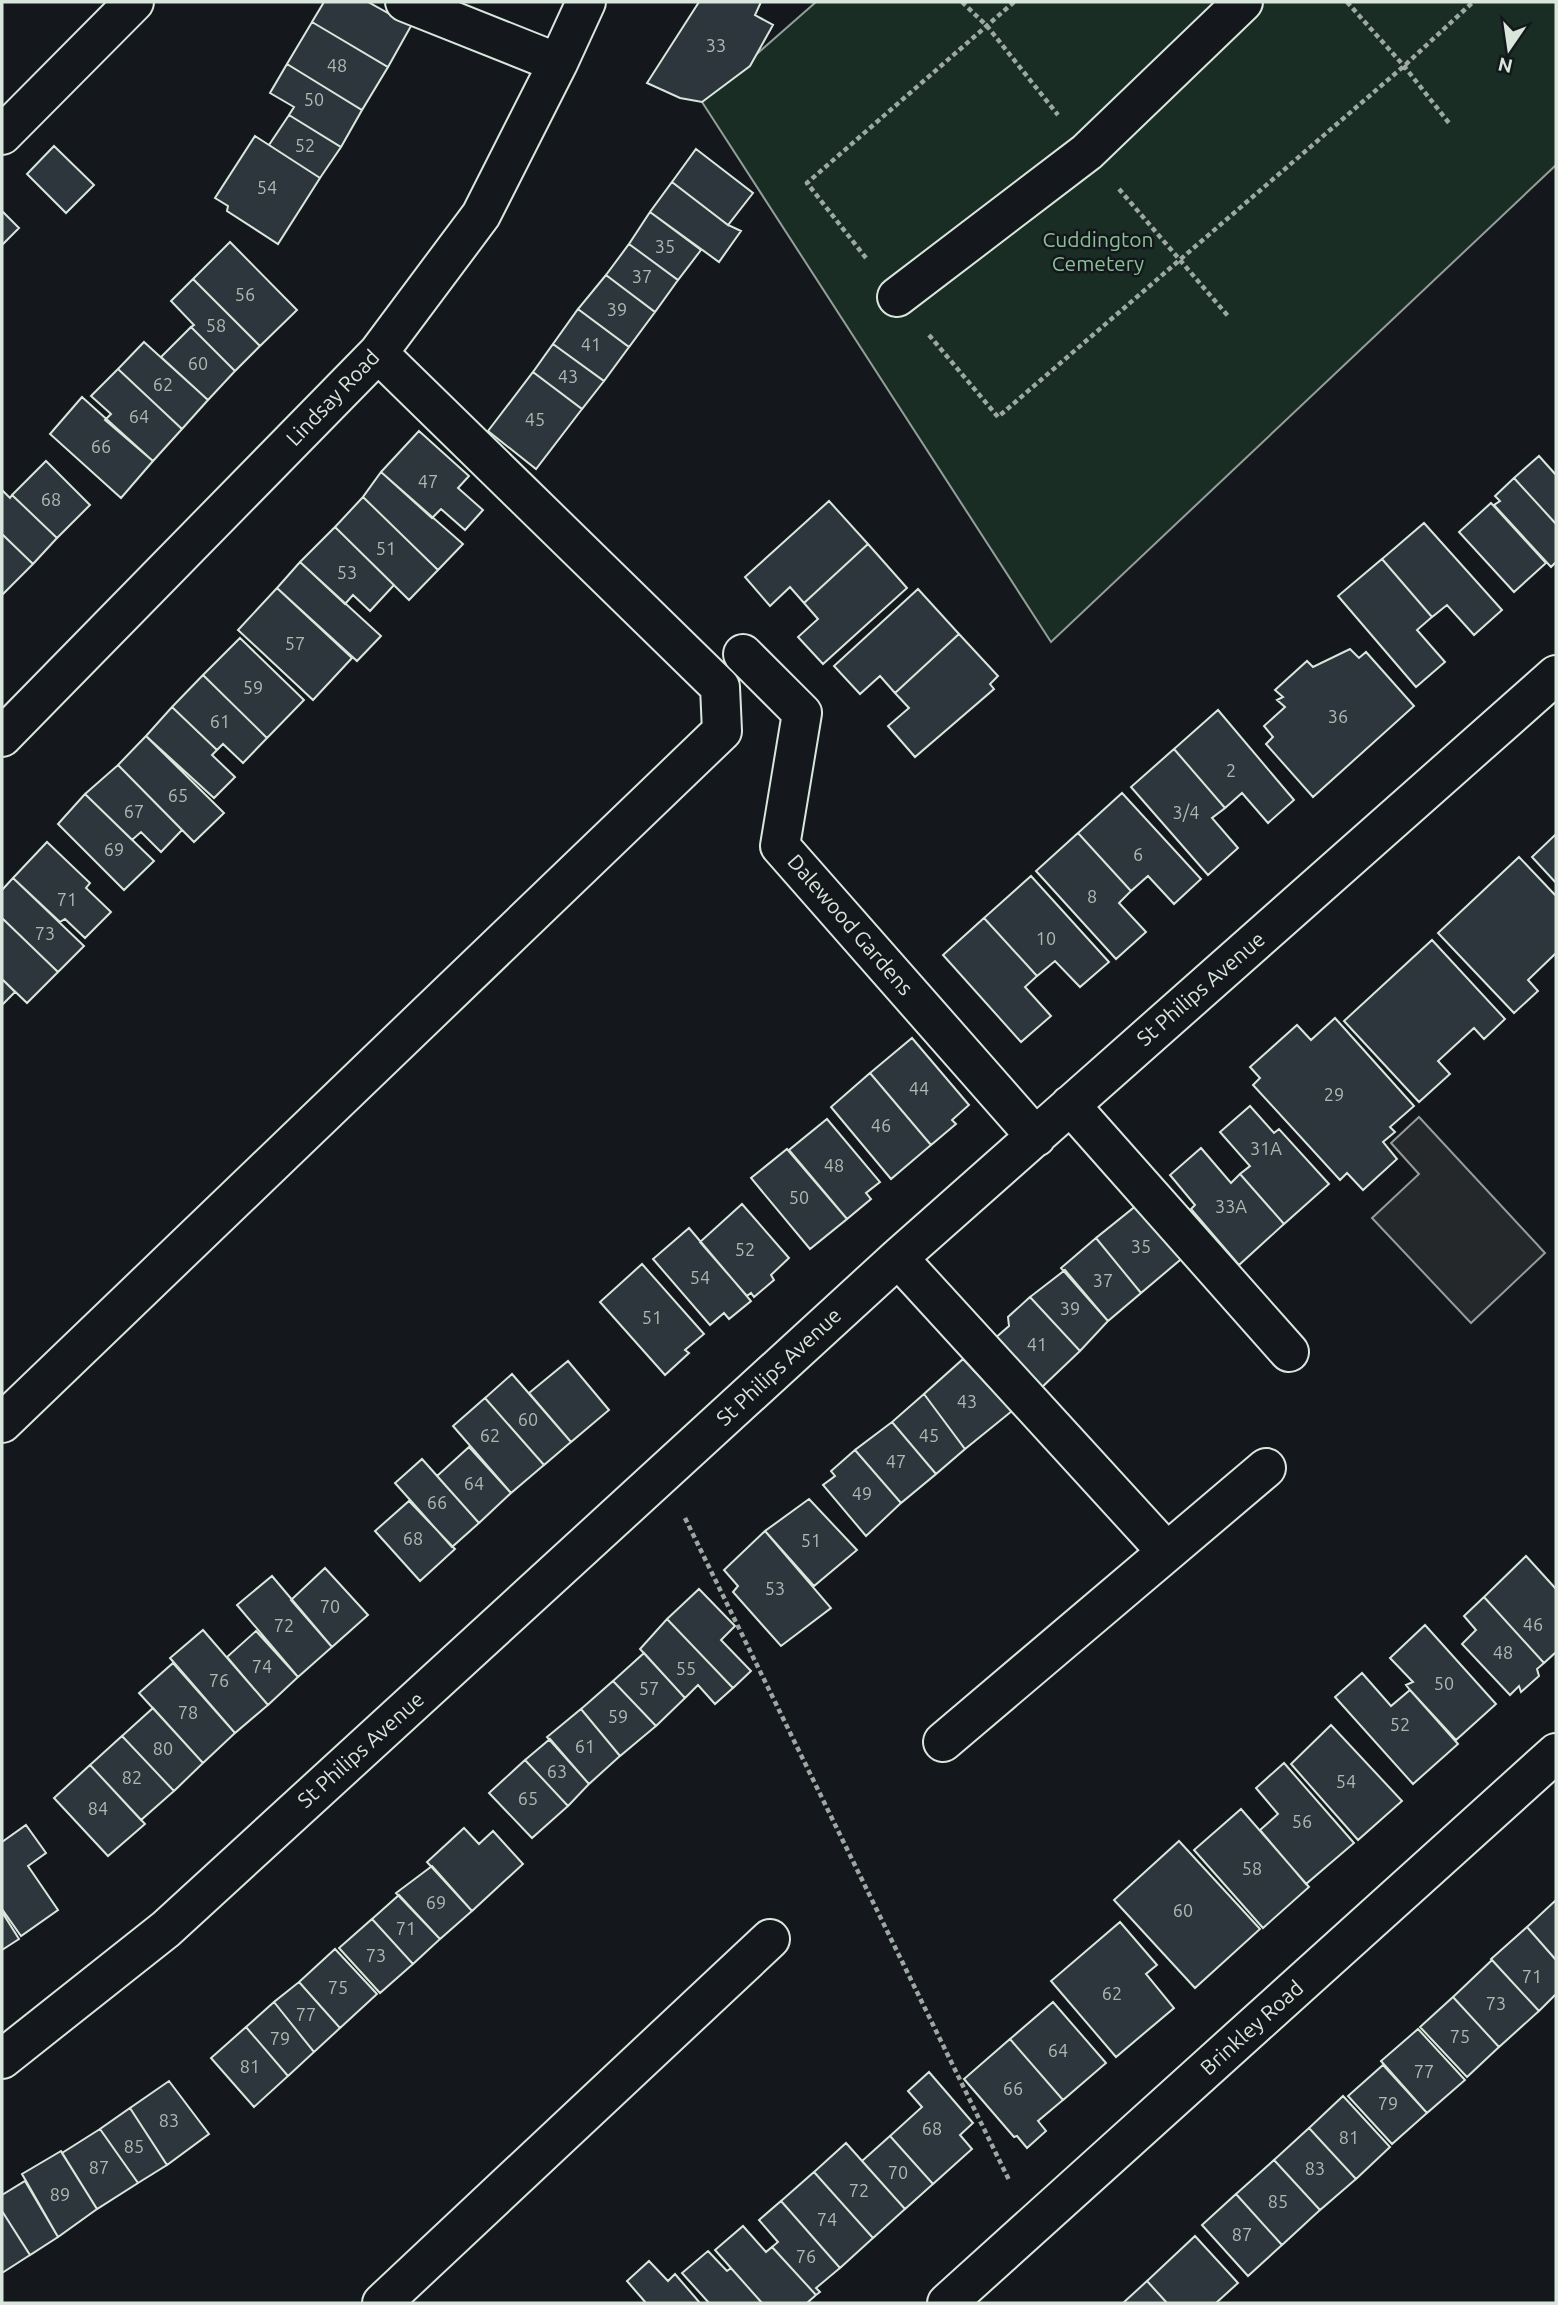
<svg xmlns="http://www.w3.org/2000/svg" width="1558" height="2305" viewBox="0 0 1558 2305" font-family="Ubuntu,sans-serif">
<rect width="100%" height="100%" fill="#14181c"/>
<!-- green -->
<path fill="#1a2d24" stroke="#939e99" stroke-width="2" d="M816,2H1556V165L1051,642L702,102Z"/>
<!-- parking -->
<path fill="#24282b" stroke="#939e99" stroke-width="2" d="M1419,1117L1545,1253L1471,1323L1372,1218L1419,1174L1391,1143Z"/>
<!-- building -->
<path fill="#2c363c" stroke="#d8e6dc" stroke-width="2" d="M324,2H368L411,26L388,67L312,22Z
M699,2H761L755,15L773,25L750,66L702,102L680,98L647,83Z
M312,22L388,67L362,110L287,64Z
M287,64L362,110L341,147L289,115L294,107L270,93Z
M289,115L341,147L320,178L269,145Z
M255,136L320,178L278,244L227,211L228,206L215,198Z
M54,146L94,185L66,213L27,174Z
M696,149L753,193L728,225L672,182Z
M672,182L728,225L741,231L719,262L650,212Z
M2,211L19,228L2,245Z
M650,212L701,250L678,280L629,244Z
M230,242L297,310L260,346L193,279Z
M629,244L678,280L655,312L606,275Z
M606,275L655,312L629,347L578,309Z
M193,279L260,346L235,371L191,327L194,325L171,301Z
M578,309L629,347L604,381L553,344Z
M191,327L235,371L208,400L161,357Z
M144,342L208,400L182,429L118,369Z
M553,344L604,381L582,409L533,372Z
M118,369L182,429L153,461L105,420L111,414L91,396Z
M533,372L582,409L536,469L488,431Z
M82,397L153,461L121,498L50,434Z
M419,431L469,476L458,488L483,510L465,530L441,509L432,518L381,472Z
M1539,456L1556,475V524L1514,478Z
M46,461L90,505L57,538L12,495Z
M381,472L463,544L438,570L363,497Z
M1514,478L1556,524V562L1551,567L1494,505L1500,501L1495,496Z
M2,490L10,498L12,495L57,538L33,564L2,534Z
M363,497L438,570L409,600L335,527Z
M829,501L868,544L804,603L790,587L770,606L745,577Z
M1491,503L1546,563L1514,592L1459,532Z
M1424,523L1502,610L1474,635L1447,605L1432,617L1382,559Z
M335,527L394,585L370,611L353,595L345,604L300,562Z
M2,534L33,564L2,595Z
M868,544L907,588L823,664L798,637L818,619L804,603Z
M1382,559L1432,617L1417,630L1445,662L1416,687L1338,596Z
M300,562L381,636L357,661L277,588Z
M277,588L352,658L313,700L238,630Z
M918,589L959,634L895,693L880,676L860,694L834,666Z
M959,634L998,676L990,684L994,689L915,757L888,726L909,708L895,693Z
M240,638L304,700L267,738L203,675Z
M1350,649L1359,658L1366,652L1414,706L1313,797L1266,744L1273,737L1264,726L1285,707L1277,700L1283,697L1275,690L1307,661L1313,667Z
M203,675L267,738L243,763L223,744L217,750L172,707Z
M172,707L217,750L212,755L235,777L214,798L146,736Z
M1218,710L1294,800L1268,823L1242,793L1225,808L1174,749Z
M146,736L224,813L194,842L118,765Z
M1174,749L1225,808L1212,818L1238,848L1208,875L1131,787Z
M118,765L182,830L161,852L141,832L132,840L85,794Z
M1122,793L1201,879L1174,904L1148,876L1131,891L1078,833Z
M85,794L154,861L124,890L58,824Z
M1078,833L1131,891L1119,903L1146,932L1116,959L1036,871Z
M1556,834V883L1532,857Z
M47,842L90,883L86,888L111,912L85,938L65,919L60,922L13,878Z
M1519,857L1556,896V953L1528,980L1538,991L1514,1013L1438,933Z
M1031,876L1109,962L1080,987L1055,961L1037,976L984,918Z
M13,878L84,946L58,972L2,918V890Z
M2,918L58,972L27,1003L2,979Z
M984,918L1037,976L1025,987L1051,1016L1021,1042L943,955Z
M1432,940L1505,1019L1484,1039L1474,1028L1438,1061L1450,1074L1419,1102L1344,1021Z
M2,979L15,992L2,1005Z
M1335,1018L1414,1106L1390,1127L1395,1132L1383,1142L1397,1159L1363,1190L1347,1173L1340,1180L1253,1085L1260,1078L1250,1067L1297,1025L1311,1040Z
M912,1038L969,1105L952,1120L956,1124L931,1145L870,1073Z
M870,1073L931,1145L891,1179L831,1107Z
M1250,1106L1274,1133L1279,1129L1329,1184L1284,1224L1240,1174L1250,1166L1220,1132Z
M827,1119L880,1182L866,1193L871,1199L847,1219L789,1150Z
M1201,1148L1231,1183L1240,1174L1284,1224L1239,1265L1191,1209L1195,1205L1170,1175Z
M787,1149L847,1219L810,1249L751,1178Z
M1142,1201L1186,1255L1141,1293L1096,1238Z
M742,1204L789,1258L771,1275L774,1280L754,1297L751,1293L747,1296L700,1242Z
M689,1228L751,1301L729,1319L724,1313L710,1325L653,1259Z
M1096,1238L1141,1293L1108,1321L1061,1268Z
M642,1264L704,1334L685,1350L689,1353L665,1375L600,1302Z
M1065,1270L1108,1321L1080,1351L1030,1297Z
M1030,1297L1080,1351L1040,1389L994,1339L1009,1326L1008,1317Z
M963,1359L1012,1411L965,1449L924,1394Z
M568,1361L609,1410L571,1442L529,1393Z
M512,1374L571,1442L544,1465L485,1398Z
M924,1394L965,1449L936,1474L892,1422Z
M485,1398L544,1465L511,1493L453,1426Z
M892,1422L936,1474L901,1503L855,1450Z
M469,1447L511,1493L479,1523L437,1476Z
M855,1450L901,1503L866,1536L823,1485L835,1476L831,1471Z
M422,1459L479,1523L452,1547L395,1483Z
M809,1499L857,1550L814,1586L765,1531Z
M409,1501L455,1549L420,1581L375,1531Z
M765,1531L831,1608L781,1646L733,1592L738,1586L724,1570Z
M1526,1556L1556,1589V1652L1544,1663L1484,1597Z
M325,1568L368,1615L332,1647L291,1600Z
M272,1576L332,1647L298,1677L237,1605Z
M699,1589L735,1626L721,1640L751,1671L733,1688L667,1619Z
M1484,1597L1544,1663L1537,1669L1539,1676L1521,1692L1519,1686L1510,1695L1462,1644L1476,1630L1464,1616Z
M667,1619L733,1688L715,1704L698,1685L685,1698L640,1649Z
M1425,1625L1496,1704L1456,1740L1410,1690L1406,1685L1413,1682L1390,1658Z
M203,1630L268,1705L235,1733L170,1658Z
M256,1631L298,1677L268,1705L227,1657Z
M644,1653L685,1698L656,1726L613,1681Z
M173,1663L235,1733L203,1763L139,1693Z
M1362,1673L1391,1706L1410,1690L1458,1744L1413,1784L1335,1697Z
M613,1681L656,1726L620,1756L581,1709Z
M153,1708L203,1763L174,1791L122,1736Z
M581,1709L620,1756L589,1784L547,1737Z
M1331,1725L1402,1801L1358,1840L1291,1764Z
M122,1736L174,1791L141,1820L90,1765Z
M550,1739L589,1784L568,1806L525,1760Z
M525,1760L568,1806L532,1838L489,1793Z
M1284,1763L1354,1843L1306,1884L1260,1830L1278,1814L1256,1788Z
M90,1765L145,1824L108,1856L54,1798Z
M1241,1809L1309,1887L1263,1928L1194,1850Z
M26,1825L46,1853L28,1866L58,1910L21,1936L2,1909V1842Z
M464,1828L479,1844L493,1831L523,1864L472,1911L427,1862Z
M1179,1841L1260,1929L1195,1988L1114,1900Z
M432,1866L472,1911L440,1939L396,1893Z
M399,1895L440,1939L413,1964L372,1919Z
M1556,1900V1960L1527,1927Z
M2,1912L19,1939L2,1950Z
M372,1919L413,1964L380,1993L339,1948Z
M1120,1922L1157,1965L1146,1974L1174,2008L1116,2057L1051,1981Z
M1527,1927L1556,1960V1994L1539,2011L1491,1959Z
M335,1949L377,1994L340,2028L299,1982Z
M1492,1960L1539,2011L1499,2047L1453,1997Z
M299,1982L340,2028L314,2052L274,2002Z
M1453,1997L1499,2047L1467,2077L1420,2027Z
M274,2002L314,2052L288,2076L246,2027Z
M1053,2002L1106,2063L1063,2100L1010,2039Z
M246,2027L288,2076L254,2107L211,2058Z
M1418,2029L1465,2080L1427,2113L1381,2061Z
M1010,2039L1063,2100L1038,2121L1046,2131L1027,2148L1017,2136L1014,2137L964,2079Z
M1383,2065L1427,2113L1392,2144L1348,2096Z
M929,2072L973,2123L960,2135L972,2149L933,2184L890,2136L922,2107L908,2091Z
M169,2081L209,2134L167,2165L130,2108Z
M1343,2096L1390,2147L1356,2179L1309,2128Z
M130,2108L167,2165L138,2183L100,2129Z
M1309,2128L1356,2179L1320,2210L1274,2160Z
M100,2129L138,2183L97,2209L62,2153Z
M890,2136L933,2184L905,2209L862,2161Z
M846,2143L905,2209L873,2238L814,2172Z
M61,2151L97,2209L58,2237L22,2174Z
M1274,2160L1320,2210L1282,2245L1236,2194Z
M814,2172L873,2238L840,2268L781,2201Z
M25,2181L58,2237L30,2255L2,2211V2195Z
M1236,2194L1282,2245L1248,2276L1202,2225Z
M781,2201L840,2268L816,2288L820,2292L816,2295L772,2247L778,2242L759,2220Z
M2,2211L30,2255L2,2273Z
M743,2226L766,2252L772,2247L816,2295L807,2303H762L715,2250Z
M1195,2236L1238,2283L1216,2303H1167L1147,2281Z
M708,2251L727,2271L731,2268L762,2303H709L682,2273Z
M649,2261L668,2281L675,2274L700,2303H646L627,2281Z
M1147,2281L1167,2303H1123Z"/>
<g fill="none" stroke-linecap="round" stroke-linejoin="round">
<!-- minor casing -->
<g stroke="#d8e6dc" stroke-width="42">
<path id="minor" d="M405,2L558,63
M2,135L134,2
M897,297L1087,152L1243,2
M743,654L802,713L780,846L1036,1137
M2,737L378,353L481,215L558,63L586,2
M1070,1105L1289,1352
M898,1258L1167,1552
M2,1423L722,731L720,687L378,353
M943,1742L1266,1468
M2,2059L166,1929L898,1258L1556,675
M382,2303L770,1939
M947,2303L1556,1753"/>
</g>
<!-- path -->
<path stroke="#9da8a2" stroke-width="4.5" stroke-dasharray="5 3.5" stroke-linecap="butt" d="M962,2L987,26L1058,115
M1347,2L1404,66L1449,123
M1119,189L1228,316
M866,258L807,183L1014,2
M929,335L998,417L1404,66L1473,2
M685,1518L1009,2180"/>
<!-- minor -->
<use href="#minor" stroke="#14181c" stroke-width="38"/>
</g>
<g text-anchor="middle" stroke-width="5" stroke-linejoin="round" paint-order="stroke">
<!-- number labels -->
<g font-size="18" fill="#adbab4">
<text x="716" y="52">33</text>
<text x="337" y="72">48</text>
<text x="314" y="106">50</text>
<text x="305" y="152">52</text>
<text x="267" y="194">54</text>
<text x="665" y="253">35</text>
<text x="642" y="283">37</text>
<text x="245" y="301">56</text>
<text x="617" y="316">39</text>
<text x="216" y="332">58</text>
<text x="591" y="351">41</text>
<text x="198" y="370">60</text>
<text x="568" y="383">43</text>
<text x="163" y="391">62</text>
<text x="139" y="423">64</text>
<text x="535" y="426">45</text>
<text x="101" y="453">66</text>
<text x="428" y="488">47</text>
<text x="51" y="506">68</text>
<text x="386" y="555">51</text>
<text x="347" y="579">53</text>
<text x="295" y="650">57</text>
<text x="253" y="694">59</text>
<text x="1338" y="723">36</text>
<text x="220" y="728">61</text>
<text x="1231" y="777">2</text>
<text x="178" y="802">65</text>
<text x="134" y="818">67</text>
<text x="1186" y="819">3/4</text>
<text x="114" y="856">69</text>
<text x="1138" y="861">6</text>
<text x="1092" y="903">8</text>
<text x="67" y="906">71</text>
<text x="45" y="940">73</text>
<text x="1046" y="945">10</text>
<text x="919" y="1095">44</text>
<text x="1334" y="1101">29</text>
<text x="881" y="1132">46</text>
<text x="1266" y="1155">31A</text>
<text x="834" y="1172">48</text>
<text x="799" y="1204">50</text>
<text x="1231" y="1213">33A</text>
<text x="1141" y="1253">35</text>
<text x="745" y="1256">52</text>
<text x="700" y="1284">54</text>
<text x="1103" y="1287">37</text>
<text x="1070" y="1315">39</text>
<text x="652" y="1324">51</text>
<text x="1037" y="1351">41</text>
<text x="967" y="1408">43</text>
<text x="528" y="1426">60</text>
<text x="490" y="1442">62</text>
<text x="929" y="1442">45</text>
<text x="896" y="1468">47</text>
<text x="474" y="1490">64</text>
<text x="862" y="1500">49</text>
<text x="437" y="1509">66</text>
<text x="413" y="1545">68</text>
<text x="811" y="1547">51</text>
<text x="775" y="1595">53</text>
<text x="330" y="1613">70</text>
<text x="1533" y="1631">46</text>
<text x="284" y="1632">72</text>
<text x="1503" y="1659">48</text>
<text x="262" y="1673">74</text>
<text x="686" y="1675">55</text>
<text x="219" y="1687">76</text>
<text x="1444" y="1690">50</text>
<text x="649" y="1695">57</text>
<text x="188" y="1719">78</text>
<text x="618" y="1723">59</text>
<text x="1400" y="1731">52</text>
<text x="585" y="1753">61</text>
<text x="163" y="1755">80</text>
<text x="557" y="1778">63</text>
<text x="132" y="1784">82</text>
<text x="1346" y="1788">54</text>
<text x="528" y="1805">65</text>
<text x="98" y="1815">84</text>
<text x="1302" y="1828">56</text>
<text x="1252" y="1875">58</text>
<text x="436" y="1909">69</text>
<text x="1183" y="1917">60</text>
<text x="406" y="1935">71</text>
<text x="376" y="1962">73</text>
<text x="1532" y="1983">71</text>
<text x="338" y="1994">75</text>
<text x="1112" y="2000">62</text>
<text x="1496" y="2010">73</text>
<text x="306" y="2021">77</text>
<text x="1460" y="2043">75</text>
<text x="280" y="2045">79</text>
<text x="1058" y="2057">64</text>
<text x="250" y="2073">81</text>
<text x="1424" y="2078">77</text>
<text x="1013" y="2095">66</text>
<text x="1388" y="2110">79</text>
<text x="169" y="2127">83</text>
<text x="932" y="2135">68</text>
<text x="1349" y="2144">81</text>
<text x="134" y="2153">85</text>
<text x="99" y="2174">87</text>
<text x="1315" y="2175">83</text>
<text x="898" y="2179">70</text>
<text x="859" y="2197">72</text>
<text x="60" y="2201">89</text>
<text x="1278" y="2208">85</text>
<text x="827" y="2226">74</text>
<text x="1242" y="2241">87</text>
<text x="806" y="2263">76</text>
</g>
<!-- park labels -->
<g font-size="21" fill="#8ac095" stroke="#14181c">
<text x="1098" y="247">Cuddington<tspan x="1098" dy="24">Cemetery</tspan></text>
</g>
<!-- street labels -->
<g font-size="21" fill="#d8e6dc" stroke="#14181c">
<text transform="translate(333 398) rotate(-46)" y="7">Lindsay Road</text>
<text transform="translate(850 925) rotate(49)" y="7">Dalewood Gardens</text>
<text transform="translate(1201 989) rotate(-41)" y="7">St Philips Avenue</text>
<text transform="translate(779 1367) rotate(-43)" y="7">St Philips Avenue</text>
<text transform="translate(361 1750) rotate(-42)" y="7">St Philips Avenue</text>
<text transform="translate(1252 2028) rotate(-42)" y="7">Brinkley Road</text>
</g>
</g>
<!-- border -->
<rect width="1558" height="2305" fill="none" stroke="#d8e6dc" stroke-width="7"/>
<!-- north arrow -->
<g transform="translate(1509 49) rotate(193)" stroke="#14181c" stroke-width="5" paint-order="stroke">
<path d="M0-5L12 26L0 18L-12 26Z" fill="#d8e6dc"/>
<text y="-10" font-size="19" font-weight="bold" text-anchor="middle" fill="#d8e6dc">N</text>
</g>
</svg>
